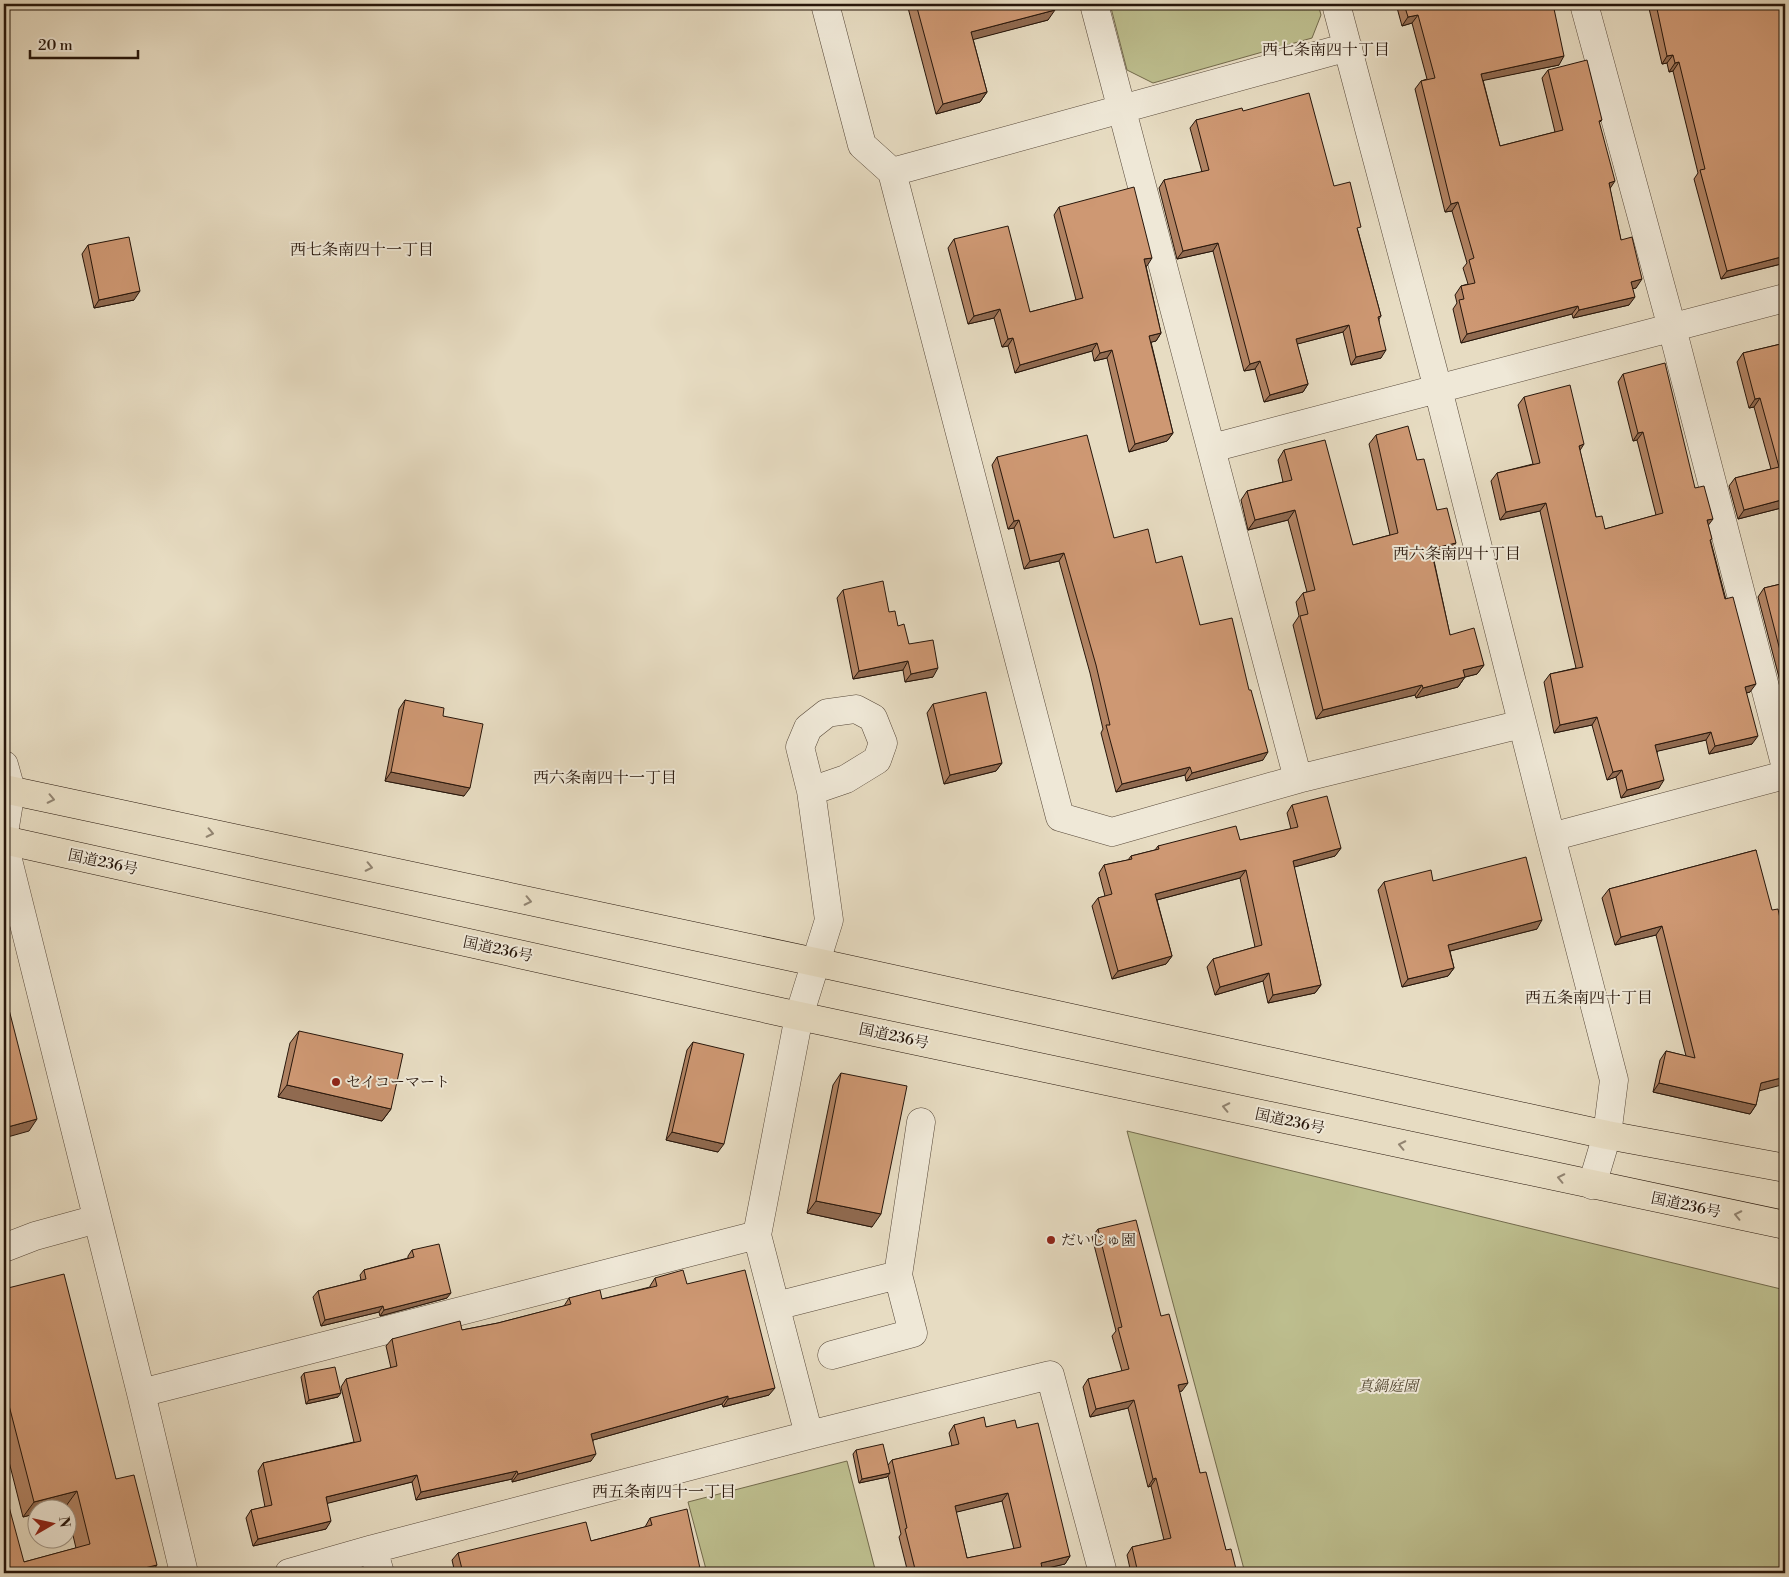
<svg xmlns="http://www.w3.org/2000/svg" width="1789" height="1577" viewBox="0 0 1789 1577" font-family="'Libre Bodoni','Noto Serif JP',serif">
<rect width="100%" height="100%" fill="#e7dcc2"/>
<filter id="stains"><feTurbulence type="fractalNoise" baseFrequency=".004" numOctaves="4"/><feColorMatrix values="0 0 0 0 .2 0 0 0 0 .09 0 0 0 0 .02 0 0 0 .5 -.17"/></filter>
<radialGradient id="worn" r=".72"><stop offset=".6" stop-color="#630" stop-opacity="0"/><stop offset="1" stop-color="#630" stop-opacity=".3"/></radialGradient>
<!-- green -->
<path fill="#bdbe8e" stroke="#726a4c" d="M1110,4H1318L1321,15L1312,38L1153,83L1127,70Z
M1127,1131L1785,1290V1573H1245Z
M847,1461L876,1573H707L688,1502Z"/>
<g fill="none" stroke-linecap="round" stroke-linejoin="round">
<!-- minor casing -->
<g stroke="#574839" stroke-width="29">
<path id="minor" d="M825,4L862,145L892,172L1060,817L1112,832L1298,779L1522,724
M1094,4L1298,779
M1336,4L1438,389L1551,837L1614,1080L1607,1135L1592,1185
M1584,4L1672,328L1785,764
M892,172L1348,47
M1212,448L1785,298
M4,765L11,790L4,833
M1551,837L1785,775
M4,844L141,1393L184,1573
M4,1248L35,1236L97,1219
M776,1306L898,1275L921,1122
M832,1355L913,1333L898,1275
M141,1393L757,1235
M809,1435L757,1235L799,1016L829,920L811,791L800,747L808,728L827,713L856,709L873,718L883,743L877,760L846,779L811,791
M373,1549L380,1573
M289,1573L373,1549L809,1435L1050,1375L1103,1573"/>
</g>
<!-- highway casing -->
<g stroke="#27160b" stroke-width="29">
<path id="highway" d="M4,789L815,962L1607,1135L1785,1168
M4,840L799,1016L1785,1225"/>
</g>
<!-- minor -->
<use href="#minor" stroke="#efe8d7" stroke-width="28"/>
<!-- highway -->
<use href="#highway" stroke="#e7dcc2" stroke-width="28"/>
</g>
<!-- wall -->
<path fill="#b18363" stroke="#27160b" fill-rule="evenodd" d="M907,4H1054L1048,20L973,39L987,92L980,102L936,114Z
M1369,4H1393L1370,9Z
M1396,4H1459L1460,9L1559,65L1483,80L1500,146L1555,132L1542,78L1548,70L1602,120L1599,123L1610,189L1621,240L1636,288H1633L1629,305L1573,318L1572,314L1461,343L1453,309L1457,303L1455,295L1461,286L1468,284L1463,268L1467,263L1452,211L1445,212L1415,89L1421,81L1427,79L1412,23L1402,26Z
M1648,4H1785V263L1721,279L1694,179L1698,173L1673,71L1669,72L1667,63L1662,64Z
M1243,111L1334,186L1358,231L1381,316L1379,319L1381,358L1351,365L1343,332L1297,344L1308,384L1303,392L1264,402L1255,369L1244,371L1213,251L1177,259L1159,188L1164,180L1202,172L1190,128L1196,120Z
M1059,207L1147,266H1146L1161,333L1156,341L1151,342L1173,433L1167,441L1129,452L1107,358L1094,361L1092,351L1015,373L1008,346L1002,347L994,318L968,324L948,248L954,239L1030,312L1076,300L1054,215Z
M88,245L134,300L94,308L82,254Z
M1785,343V507L1738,519L1729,486L1735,478L1771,469L1754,407L1749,408L1737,362L1743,353Z
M1623,374L1695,488L1708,525L1711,542L1750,692L1746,693L1752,744L1709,754L1706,740L1657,751L1659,788L1621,798L1616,777L1607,780L1592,725L1554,733L1544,682L1550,674L1576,668L1540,511L1500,520L1491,481L1497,473L1533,464L1518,405L1524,397L1580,451L1596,517L1605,529L1656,515L1637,440L1633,441L1618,382Z
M1376,435L1417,460L1437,510L1449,552L1433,556L1450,635L1484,665L1477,674L1465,677L1458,687L1416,698L1415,695L1316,719L1293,625L1299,616L1296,602L1303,593L1307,592L1288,520L1248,530L1241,500L1247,491L1283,482L1278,460L1284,450L1353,545L1390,535L1369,444Z
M997,457L1114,538L1156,563L1200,625L1263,760L1186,781L1185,775L1116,792L1101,733L1103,729L1090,673L1059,561L1024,569L1014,528L1008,529L992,465Z
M1785,583V684L1781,685L1758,597L1764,588Z
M843,590L889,612L909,644L933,677L905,682L903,670L853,679L837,598Z
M405,700L443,716L464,796L385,781L399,709Z
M933,704L1002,763L996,771L944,784L927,713Z
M1292,805L1341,848L1335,856L1294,867L1321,985L1315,993L1268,1003L1263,981L1215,995L1207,967L1213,959L1255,947L1240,878L1157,900L1172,956L1166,964L1112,979L1092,906L1098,898L1105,896L1099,873L1104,865L1128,860L1131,856L1155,850L1158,846L1240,840L1291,829L1287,813Z
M1756,850L1759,1091L1756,1105L1750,1114L1653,1092L1660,1060L1666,1051L1686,1056L1656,935L1615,945L1602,898L1609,889Z
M1433,881L1537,929L1450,951L1454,968L1448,976L1402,987L1378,890L1384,882Z
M299,1031L391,1109L382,1121L278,1097L290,1043Z
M693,1042L718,1152L666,1140L687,1050Z
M841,1073L872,1227L807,1213L833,1085Z
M1098,1229L1161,1316L1182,1391H1179L1200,1473L1226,1550L1237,1573H1131L1127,1555L1132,1547L1164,1540L1151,1486L1148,1487L1128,1408L1090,1417L1083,1387L1088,1379L1122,1371L1112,1336L1116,1331L1092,1237Z
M412,1250L447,1298L380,1316L379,1312L321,1326L313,1297L318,1291L361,1280L360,1275L364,1270L408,1258V1256Z
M655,1278L687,1284L769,1395L723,1407L722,1404L593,1440L591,1461L512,1482V1479L416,1500L412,1482L327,1503L326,1529L253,1546L246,1518L251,1510L265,1507L258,1471L263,1463L354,1442L341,1387L346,1379L391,1368L386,1346L392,1339L462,1330L498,1323L564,1306L569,1298L602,1299L650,1287V1286Z
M4,1289L116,1479L151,1573L24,1562L76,1548L66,1506L38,1510V1513L23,1517L4,1442Z
M304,1373L338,1397L306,1404L301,1377Z
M954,1425L986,1427L1017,1428L1070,1556L1065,1564L1042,1569L1043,1573H908L899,1537L901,1534L888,1476L887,1477L859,1483L853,1454L856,1450L888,1465L892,1460L952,1446L949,1433ZM1002,1501L1014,1549L967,1558L956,1512Z
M650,1518L701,1573H455L452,1560L458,1553L591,1541L645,1527Z"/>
<!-- shaded-wall -->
<path fill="#906a50" stroke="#27160b" d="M1374,4H1393L1370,9Z
M1055,10L1048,20L964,42L971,32Z
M1418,15L1412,23L1402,26L1408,17Z
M1673,55L1667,63L1662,64L1667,56Z
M1564,56L1559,65L1476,82L1481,74Z
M1679,62L1673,71L1669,72L1675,63Z
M987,92L980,102L936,114L943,104Z
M1615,181L1609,190V183Z
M1458,202L1452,211L1445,212L1451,204Z
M1218,243L1213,251L1177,259L1183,251Z
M1785,256V263L1721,279L1727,271Z
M1152,258L1147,266L1138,268L1144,259Z
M1642,279L1636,288L1626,290L1631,282Z
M140,291L134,300L94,308L99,300Z
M1635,297L1629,305L1573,318L1579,310Z
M1578,306L1572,314L1461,343L1467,334Z
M1000,309L994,318L968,324L974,316Z
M1349,325L1343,332L1290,346L1296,339Z
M1161,333L1156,341L1144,344L1149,336Z
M1013,338L1008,346L1002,347L1008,339Z
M1097,343L1092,351L1015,373L1020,365Z
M1112,350L1107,358L1094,361L1100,353Z
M1386,350L1381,358L1351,365L1356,357Z
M1260,361L1255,369L1244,371L1250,364Z
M1308,384L1303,392L1264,402L1270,395Z
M1760,398L1754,407L1749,408L1755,399Z
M1643,432L1637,440L1633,441L1638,433Z
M1173,433L1167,441L1129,452L1135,444Z
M1584,444L1579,452V446Z
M1785,499V507L1738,519L1744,510Z
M1546,503L1540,511L1500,520L1506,512Z
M1295,510L1288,520L1248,530L1255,520Z
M1713,519L1707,527V520Z
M1019,520L1014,528L1008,529L1014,521Z
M1456,543L1449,552L1425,558L1431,549Z
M1064,553L1059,561L1024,569L1030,561Z
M908,661L903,670L853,679L859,671Z
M1484,665L1477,674L1457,679L1463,670Z
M938,668L933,677L905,682L911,674Z
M1465,677L1458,687L1416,698L1423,688Z
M1785,679V684L1781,685Z
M1756,684L1750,692L1739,695L1745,687Z
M1422,685L1415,695L1316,719L1323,710Z
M1597,717L1592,725L1554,733L1560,725Z
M1711,732L1706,740L1650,753L1655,745Z
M1758,736L1752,744L1709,754L1715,746Z
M1268,752L1263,760L1186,781L1192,773Z
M1002,763L996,771L944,784L950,775Z
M1190,767L1185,775L1116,792L1122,784Z
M1622,770L1616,777L1607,780L1613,772Z
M391,772L470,788L464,796L385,781Z
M1664,780L1659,788L1621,798L1627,790Z
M1341,848L1335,856L1287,869L1293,861Z
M1246,870L1240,878L1149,902L1155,894Z
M1542,920L1537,929L1442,953L1448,945Z
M1662,926L1656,935L1615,945L1621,937Z
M1172,956L1166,964L1112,979L1118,971Z
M1454,968L1448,976L1402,987L1408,979Z
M1269,973L1263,981L1215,995L1220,987Z
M1321,985L1315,993L1268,1003L1273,995Z
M1785,1077V1084L1755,1092L1761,1083Z
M1659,1083L1756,1105L1750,1114L1653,1092Z
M287,1085L391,1109L382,1121L278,1097Z
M37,1119L29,1131L4,1138V1128Z
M672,1132L724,1144L718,1152L666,1140Z
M816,1201L881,1214L872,1227L807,1213Z
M451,1293L447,1298L380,1316L384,1310Z
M383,1306L379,1312L321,1326L325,1320Z
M1188,1383L1182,1391L1172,1393L1178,1385Z
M775,1388L769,1395L723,1407L728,1399Z
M341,1393L338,1397L306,1404L309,1400Z
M728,1396L722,1404L586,1442L591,1434Z
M1134,1400L1128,1408L1090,1417L1096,1409Z
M596,1454L591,1461L512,1482L518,1474Z
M517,1471L512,1479L416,1500L421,1492Z
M890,1473L887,1477L859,1483L862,1479Z
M417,1475L412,1482L321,1505L326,1497Z
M1156,1478L1151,1486L1148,1487L1153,1479Z
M77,1491L66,1506L51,1510H38V1513L23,1517L34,1502Z
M1008,1493L1002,1501L949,1514L955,1506Z
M331,1521L326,1529L253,1546L258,1539Z
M1070,1556L1065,1564L1035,1571L1041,1563Z
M157,1565L151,1573H124Z"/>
<!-- building -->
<path fill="#ce9873" stroke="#27160b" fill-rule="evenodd" d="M916,4H1054L1055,10L971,32L987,92L943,104Z
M1404,4H1459L1460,9L1483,4H1553L1564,56L1481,74L1500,146L1563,130L1548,70L1587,60L1602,120L1599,121L1615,181L1609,183L1621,240L1632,237L1642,279L1631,282L1635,297L1579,310L1578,306L1467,334L1459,300L1464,299L1461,286L1475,283L1469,260L1474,258L1458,202L1451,204L1421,81L1435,78L1418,15L1408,17Z
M1656,4H1785V256L1727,271L1700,170L1705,169L1679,62L1675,63L1673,55L1667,56Z
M1309,93L1334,186L1350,182L1361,227L1357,228L1381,316L1378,317L1386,350L1356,357L1349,325L1296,339L1308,384L1270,395L1260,361L1250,364L1218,243L1183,251L1164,180L1209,170L1196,120L1242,108L1243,111Z
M4,149L8,167L4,168Z
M1134,187L1152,258L1144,259L1161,333L1149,336L1173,433L1135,444L1112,350L1100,353L1097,343L1020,365L1013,338L1008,339L1000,309L974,316L954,239L1008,226L1030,312L1083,298L1059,207Z
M129,237L140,291L99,300L88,245Z
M1785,343V499L1744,510L1735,478L1779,467L1760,398L1755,399L1743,353Z
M1665,363L1695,488L1704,486L1713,519L1707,520L1712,539L1710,540L1725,599L1733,597L1756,684L1745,687L1758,736L1715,746L1711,732L1655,745L1664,780L1627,790L1622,770L1613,772L1597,717L1560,725L1550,674L1583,667L1546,503L1506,512L1497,473L1540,463L1524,397L1570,385L1584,444L1579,446L1596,517L1602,516L1605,529L1663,513L1643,432L1638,433L1623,374Z
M1408,426L1417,460L1424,459L1437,510L1447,508L1456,543L1431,549L1450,635L1474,628L1484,665L1463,670L1465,677L1423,688L1422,685L1323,710L1300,616L1308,614L1303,593L1315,590L1295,510L1255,520L1247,491L1292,480L1284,450L1325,440L1353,545L1398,533L1376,435Z
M1087,435L1114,538L1148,529L1156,563L1182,556L1200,625L1232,618L1249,690H1251L1268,752L1192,773L1190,767L1122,784L1106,725H1110L1096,665L1064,553L1030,561L1019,520L1014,521L997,457Z
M883,581L889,612L895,611L898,626L904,624L909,644L933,640L938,668L911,674L908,661L859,671L843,590Z
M1785,583V670L1764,588Z
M986,692L1002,763L950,775L933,704Z
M405,700L444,708L443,716L483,724L470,788L391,772Z
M1327,796L1341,848L1293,861L1321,985L1273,995L1269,973L1220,987L1213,959L1262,945L1246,870L1155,894L1172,956L1118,971L1098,898L1112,894L1104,865L1132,859L1131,856L1159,849L1158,846L1236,826L1240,840L1298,827L1292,805Z
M1756,850L1772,910L1778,909L1785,942V1077L1761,1083L1756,1105L1659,1083L1666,1051L1695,1058L1662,926L1621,937L1609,889Z
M1526,857L1542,920L1448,945L1454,968L1408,979L1384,882L1431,870L1433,881Z
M4,990L37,1119L4,1128Z
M299,1031L403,1054L391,1109L287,1085Z
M693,1042L744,1054L724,1144L672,1132Z
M841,1073L907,1086L881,1214L816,1201Z
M1136,1220L1161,1316L1169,1314L1188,1383L1178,1385L1200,1473L1206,1472L1226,1550L1231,1549L1237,1573H1138L1132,1547L1171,1538L1156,1478L1153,1479L1134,1400L1096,1409L1088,1379L1129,1369L1118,1328L1122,1327L1098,1229Z
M439,1244L451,1293L384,1310L383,1306L325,1320L318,1291L366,1279L364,1270L414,1257L412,1250Z
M683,1270L687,1284L745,1270L775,1388L728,1399V1396L591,1434L596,1454L518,1474L517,1471L421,1492L417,1475L326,1497L331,1521L258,1539L251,1510L272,1505L263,1463L361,1441L346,1379L397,1366L392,1339L460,1321L462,1330L498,1323L571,1304L569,1298L600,1290L602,1299L657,1286L655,1278Z
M64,1274L116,1479L134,1475L157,1565L124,1573H4V1504L8,1503L24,1562L90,1544L77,1491L34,1502L4,1386V1289Z
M335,1367L341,1393L309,1400L304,1373Z
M984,1417L986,1427L1015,1420L1017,1428L1038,1423L1070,1556L1041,1563L1043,1573H916L905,1529L907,1528L892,1460L959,1444L954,1425ZM1008,1493L1021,1547L967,1558L955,1506Z
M883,1444L890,1473L862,1479L856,1450Z
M687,1509L701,1573H463L458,1553L586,1522L591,1541L652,1525L650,1518Z"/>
<!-- one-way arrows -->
<defs><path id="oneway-chevron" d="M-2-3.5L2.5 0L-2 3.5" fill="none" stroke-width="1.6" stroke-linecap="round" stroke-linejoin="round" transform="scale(1.25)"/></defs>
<g stroke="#918370">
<use href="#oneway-chevron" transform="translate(51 799) rotate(12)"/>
<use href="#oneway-chevron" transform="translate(210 833) rotate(12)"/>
<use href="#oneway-chevron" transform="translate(369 867) rotate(12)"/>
<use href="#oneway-chevron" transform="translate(528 901) rotate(12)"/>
<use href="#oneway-chevron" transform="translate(1226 1107) rotate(-168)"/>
<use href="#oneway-chevron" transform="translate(1402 1145) rotate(-168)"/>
<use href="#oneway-chevron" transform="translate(1561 1178) rotate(-168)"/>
<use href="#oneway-chevron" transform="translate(1738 1215) rotate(-168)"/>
</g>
<!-- markers -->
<g fill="#8f2418" stroke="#efe8d7" stroke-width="2">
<circle cx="336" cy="1082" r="5"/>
<circle cx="1051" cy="1240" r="5"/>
</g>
<g text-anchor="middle" stroke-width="4" stroke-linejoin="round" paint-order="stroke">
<!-- street labels -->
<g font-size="15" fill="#27160b" stroke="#efe8d7">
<text transform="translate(103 862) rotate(12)" y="5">国道236号</text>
<text transform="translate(498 949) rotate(12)" y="5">国道236号</text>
<text transform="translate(894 1036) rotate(12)" y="5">国道236号</text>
<text transform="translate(1290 1121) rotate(12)" y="5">国道236号</text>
<text transform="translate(1686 1205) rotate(12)" y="5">国道236号</text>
</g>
<!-- poi labels -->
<g font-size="15" fill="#27160b" stroke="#efe8d7" text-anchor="start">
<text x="346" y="1087">セイコーマート</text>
<text x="1061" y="1245">だいじゅ園</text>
</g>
<!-- park labels -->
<g font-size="15" font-style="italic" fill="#544832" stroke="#efe8d7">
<text x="1388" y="1391">真鍋庭園</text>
</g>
<!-- neighbourhood labels -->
<g font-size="16" fill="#27160b" stroke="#efe8d7">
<text x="1326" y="55">西七条南四十丁目</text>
<text x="362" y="255">西七条南四十一丁目</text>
<text x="1457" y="559">西六条南四十丁目</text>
<text x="605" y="783">西六条南四十一丁目</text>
<text x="1589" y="1003">西五条南四十丁目</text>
<text x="664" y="1497">西五条南四十一丁目</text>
</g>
</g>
<!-- margin -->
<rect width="1789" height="1577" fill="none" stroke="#e7dcc2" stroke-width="20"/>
<rect x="5" y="5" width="1779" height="1567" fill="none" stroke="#27160b" stroke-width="2.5"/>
<rect x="10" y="10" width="1769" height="1557" fill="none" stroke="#27160b"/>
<!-- north arrow -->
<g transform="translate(52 1524) rotate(81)"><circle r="24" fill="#efe8d7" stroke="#9f9485"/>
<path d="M0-4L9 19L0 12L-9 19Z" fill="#8f2418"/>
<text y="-8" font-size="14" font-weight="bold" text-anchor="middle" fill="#27160b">N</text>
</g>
<!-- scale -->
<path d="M30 50v8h108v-8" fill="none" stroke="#27160b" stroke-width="2.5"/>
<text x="38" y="50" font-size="15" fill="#27160b" stroke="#efe8d7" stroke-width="4" paint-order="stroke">20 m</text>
<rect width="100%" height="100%" filter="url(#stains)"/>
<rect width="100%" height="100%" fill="url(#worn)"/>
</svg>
